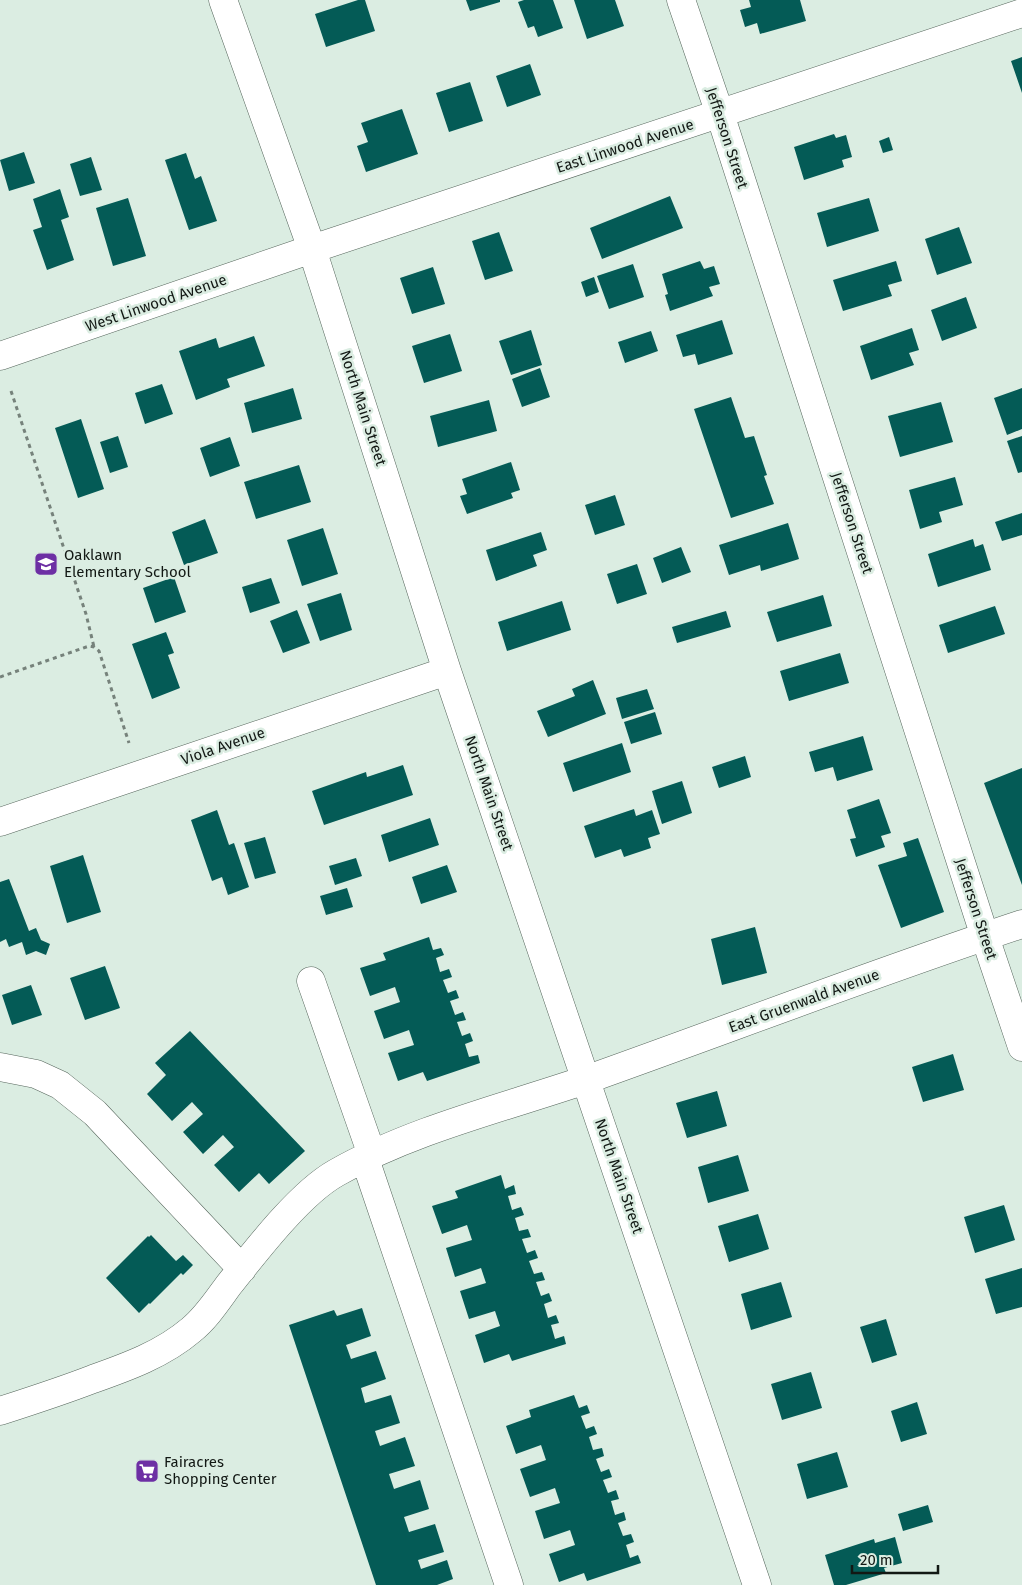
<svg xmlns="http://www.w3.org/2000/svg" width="1022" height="1585" viewBox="0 0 1022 1585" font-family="'Fira Sans',sans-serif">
<rect width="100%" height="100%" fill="#dbede2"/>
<!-- building -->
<path fill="#045b56" d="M358,0H365L375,31L326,47L315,14Z
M466,0H500V2L470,11Z
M524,0H553L563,28L538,37L534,26L528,28L518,2Z
M574,0H615L624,26L587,39Z
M749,0H800L806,21L760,34L757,23L745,27L740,10L751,7Z
M1022,57V93L1011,61Z
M530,64L541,95L507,107L496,76Z
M470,82L483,121L449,132L436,93Z
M402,109L418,154L366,172L357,146L368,142L361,123Z
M834,134L836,138L846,135L852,157L842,160L844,167L804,180L794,147Z
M889,137L893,150L883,153L879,141Z
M24,152L35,183L9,191L0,160Z
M186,153L195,179L201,176L217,221L189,230L165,160Z
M91,157L102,190L80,196L70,164Z
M60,189L69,217L61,220L74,260L47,270L33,230L42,227L33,199Z
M670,196L683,228L602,259L590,228Z
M128,198L146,256L113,266L96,208Z
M869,198L879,231L827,247L817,213Z
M959,227L972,263L937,275L925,239Z
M499,232L513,271L485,280L472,241Z
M700,261L704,269L714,266L720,284L709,287L713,296L670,311L665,295L668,294L662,274Z
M896,261L902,281L888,285L892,296L843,311L833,280Z
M633,264L644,297L609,309L597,276Z
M433,267L445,304L412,314L400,278Z
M594,277L599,292L586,297L581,282Z
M966,297L977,328L942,341L931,310Z
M722,320L733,354L698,365L695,354L683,357L676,335Z
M912,328L919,350L909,353L914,365L871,380L860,346Z
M531,330L542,365L511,375L499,341Z
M651,331L658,351L625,363L618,342Z
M450,334L462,371L424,383L412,346Z
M254,336L265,366L227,379L230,387L196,400L179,351L216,338L219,348Z
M540,368L550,397L522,407L512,379Z
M162,384L173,414L145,424L135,393Z
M293,388L302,419L252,433L244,403Z
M1022,388V429L1007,435L994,398Z
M731,397L745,438L754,436L767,475L764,476L774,504L731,518L694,409Z
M489,400L497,431L438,447L430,416Z
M941,402L953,442L900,457L888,416Z
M81,419L104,489L78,498L55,428Z
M118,436L128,467L110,473L100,442Z
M1022,436V472L1018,473L1007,441Z
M230,437L240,466L210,477L200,448Z
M511,462L520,490L511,493L513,498L467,514L460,496L467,494L462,479Z
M299,465L311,502L256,519L244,482Z
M955,477L963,505L939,512L942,522L920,529L909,490Z
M615,495L625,525L595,535L585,505Z
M1022,513V535L1002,541L995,522Z
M205,519L218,553L184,565L172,532Z
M788,523L799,559L761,571L760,565L729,575L719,545Z
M323,528L338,574L302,586L287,540Z
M541,532L547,550L533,555L537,566L496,581L486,550Z
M973,539L975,547L983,544L991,570L938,587L928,554Z
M681,547L691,572L662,583L653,558Z
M637,564L647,594L617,604L607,574Z
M174,577L186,612L155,623L143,588Z
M271,578L280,603L250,613L242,587Z
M341,593L352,630L320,641L307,604Z
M823,595L832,626L777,642L767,612Z
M562,601L571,630L507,651L498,622Z
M995,606L1005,634L948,653L939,625Z
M297,610L310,643L283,653L270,621Z
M726,611L731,627L677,643L672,627Z
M166,632L174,653L168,655L180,688L152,699L132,644Z
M840,653L849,683L789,701L780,671Z
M593,680L606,714L548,737L537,711L575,696L572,689Z
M647,689L654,709L622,719L616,698Z
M655,712L662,734L631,744L624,722Z
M863,736L873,770L837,781L833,767L815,772L809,752Z
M622,743L631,772L573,792L563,763Z
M745,756L751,777L719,788L712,767Z
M403,765L413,795L324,825L312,791L366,772L367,777Z
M1022,768V885L984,783Z
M682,781L692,813L662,824L652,791Z
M879,799L891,833L881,836L885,847L856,857L850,839L856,838L847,810Z
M634,809L636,816L652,810L660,834L648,838L651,848L624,857L621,849L595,858L584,826Z
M217,810L229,845L234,843L249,887L228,895L222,877L212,881L191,820Z
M430,818L439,845L389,862L381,835Z
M265,837L276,873L255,879L244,843Z
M918,838L944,912L901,928L878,865L907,856L903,843Z
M83,855L101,912L67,923L50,866Z
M356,858L362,876L335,885L329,866Z
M447,865L457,892L421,904L412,877Z
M9,879L29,931L36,928L41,940L50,944L46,955L36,951L26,955L22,942L9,947L6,939L0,942V882Z
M347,888L353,907L326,915L320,896Z
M755,927L767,973L722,985L711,939Z
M429,937L433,950L441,948L444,955L436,958L440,972L449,969L452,977L443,980L448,993L456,990L459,998L450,1001L455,1015L463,1012L466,1020L457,1022L462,1036L470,1033L473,1041L465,1044L469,1057L478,1055L480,1063L427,1081L423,1072L398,1081L388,1053L414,1045L409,1030L384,1039L374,1011L400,1002L395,987L370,996L360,968L386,960L383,953Z
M105,966L120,1008L85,1020L70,978Z
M31,985L42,1015L12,1025L2,995Z
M190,1031L305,1151L269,1184L259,1173L239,1192L214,1165L234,1147L223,1135L203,1154L183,1132L203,1114L192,1102L172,1121L147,1094L166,1075L155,1063Z
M953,1054L964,1090L923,1102L912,1067Z
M717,1091L727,1126L687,1138L676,1103Z
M738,1155L749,1191L708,1203L698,1167Z
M501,1175L505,1189L514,1185L516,1194L508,1196L512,1210L521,1207L524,1215L515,1218L519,1231L528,1229L531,1237L522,1239L527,1253L535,1250L538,1258L529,1261L534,1274L542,1272L545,1280L536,1282L541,1296L549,1293L552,1301L544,1304L548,1318L556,1315L559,1323L551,1325L555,1339L564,1336L566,1344L512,1361L509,1354L484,1363L475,1335L500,1326L495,1311L469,1319L460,1291L486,1283L481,1268L455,1277L446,1248L472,1240L467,1225L442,1234L432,1206L458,1198L455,1191Z
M1004,1205L1015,1240L975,1253L964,1217Z
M758,1214L769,1249L729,1262L718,1226Z
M151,1235L176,1261L183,1255L193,1265L183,1275L181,1273L150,1304L149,1303L139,1313L106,1278L148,1236L149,1237Z
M1022,1268V1307L996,1314L985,1279Z
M781,1282L792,1317L751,1330L741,1294Z
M362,1308L371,1336L346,1345L351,1359L376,1351L386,1379L361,1388L365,1403L391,1395L400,1423L375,1431L380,1446L405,1437L415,1466L389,1474L394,1489L420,1480L429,1509L404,1517L409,1532L435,1524L444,1552L418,1560L421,1569L447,1560L453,1579L437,1585H376L289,1325L334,1310L337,1316Z
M886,1319L897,1355L872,1363L860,1327Z
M811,1372L822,1408L782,1420L771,1384Z
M574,1395L579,1408L587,1405L590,1413L581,1416L586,1429L594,1426L597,1434L589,1437L593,1450L602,1448L604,1456L596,1459L601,1472L609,1469L612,1477L603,1480L608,1493L616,1490L619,1499L611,1501L615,1515L624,1512L626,1520L618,1523L623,1536L631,1534L634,1542L626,1545L630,1558L638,1555L641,1563L587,1581L584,1573L559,1582L549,1554L575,1545L570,1530L544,1539L535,1511L560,1503L555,1488L530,1497L520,1469L546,1460L541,1445L516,1454L506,1426L531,1417L529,1410Z
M917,1402L927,1434L901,1442L891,1411Z
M837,1452L848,1487L807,1499L797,1464Z
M928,1505L933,1522L903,1531L898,1514Z
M895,1537L902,1563L884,1568L886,1573L846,1585H834L825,1555L874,1539L875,1543Z"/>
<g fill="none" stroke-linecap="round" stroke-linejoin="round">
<!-- minor casing -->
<g stroke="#56665c" stroke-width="29">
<path id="minor" d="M223,0L312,249L447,671L757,1585
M681,0L720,114L985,937L1022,1047
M0,356L312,249L1022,13
M0,822L447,671
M311,981L372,1155
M0,1067L36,1074L60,1085L95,1113L242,1269
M365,1159L509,1585
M0,1411C31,1401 62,1391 93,1379C127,1367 163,1354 191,1330C206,1318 217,1301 228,1286C255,1252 299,1194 336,1173C413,1129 507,1107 591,1078C734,1027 877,972 1022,924"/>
</g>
<!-- path -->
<path stroke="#76827b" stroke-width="3" stroke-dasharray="4 4" stroke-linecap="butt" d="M11,391L86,614L94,647
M0,677L89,646L94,647L99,651L129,743"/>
<!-- minor -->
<use href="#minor" stroke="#fff" stroke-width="28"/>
</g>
<!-- icons -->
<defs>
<g id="school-square" transform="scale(1.25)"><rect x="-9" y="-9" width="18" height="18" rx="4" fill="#6d2fa4" stroke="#dbede2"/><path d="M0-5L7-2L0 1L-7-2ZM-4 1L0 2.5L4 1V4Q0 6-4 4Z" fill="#fff"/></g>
<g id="supermarket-square" transform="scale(1.25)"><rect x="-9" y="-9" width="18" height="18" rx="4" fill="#6d2fa4" stroke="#dbede2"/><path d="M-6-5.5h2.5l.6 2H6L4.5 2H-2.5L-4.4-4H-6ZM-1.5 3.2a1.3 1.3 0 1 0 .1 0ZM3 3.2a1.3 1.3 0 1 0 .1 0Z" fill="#fff"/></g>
</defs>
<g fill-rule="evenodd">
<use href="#school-square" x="46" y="564"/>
<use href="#supermarket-square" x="147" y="1471"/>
</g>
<g text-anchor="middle" stroke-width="5" stroke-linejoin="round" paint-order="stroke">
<!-- street labels -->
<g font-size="15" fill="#121814" stroke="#dbede2">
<text transform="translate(727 138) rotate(72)" y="5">Jefferson Street</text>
<text transform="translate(625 146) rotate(-18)" y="5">East Linwood Avenue</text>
<text transform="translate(156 303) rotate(-19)" y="5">West Linwood Avenue</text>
<text transform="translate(363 408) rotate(72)" y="5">North Main Street</text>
<text transform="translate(852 523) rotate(72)" y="5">Jefferson Street</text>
<text transform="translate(223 746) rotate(-19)" y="5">Viola Avenue</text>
<text transform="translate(489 793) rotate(71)" y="5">North Main Street</text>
<text transform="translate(976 909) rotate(72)" y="5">Jefferson Street</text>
<text transform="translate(804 1001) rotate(-20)" y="5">East Gruenwald Avenue</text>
<text transform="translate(619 1176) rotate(71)" y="5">North Main Street</text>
</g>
<!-- poi labels -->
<g font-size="15" fill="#121814" stroke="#dbede2" text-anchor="start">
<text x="64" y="560">Oaklawn<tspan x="64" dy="17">Elementary School</tspan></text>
<text x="164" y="1467">Fairacres<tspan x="164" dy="17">Shopping Center</tspan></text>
</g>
</g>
<!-- scale -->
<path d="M852 1565v8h86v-8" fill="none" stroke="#121814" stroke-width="2.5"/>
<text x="860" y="1565" font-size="15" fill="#121814" stroke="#dbede2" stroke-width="4" paint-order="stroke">20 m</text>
</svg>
